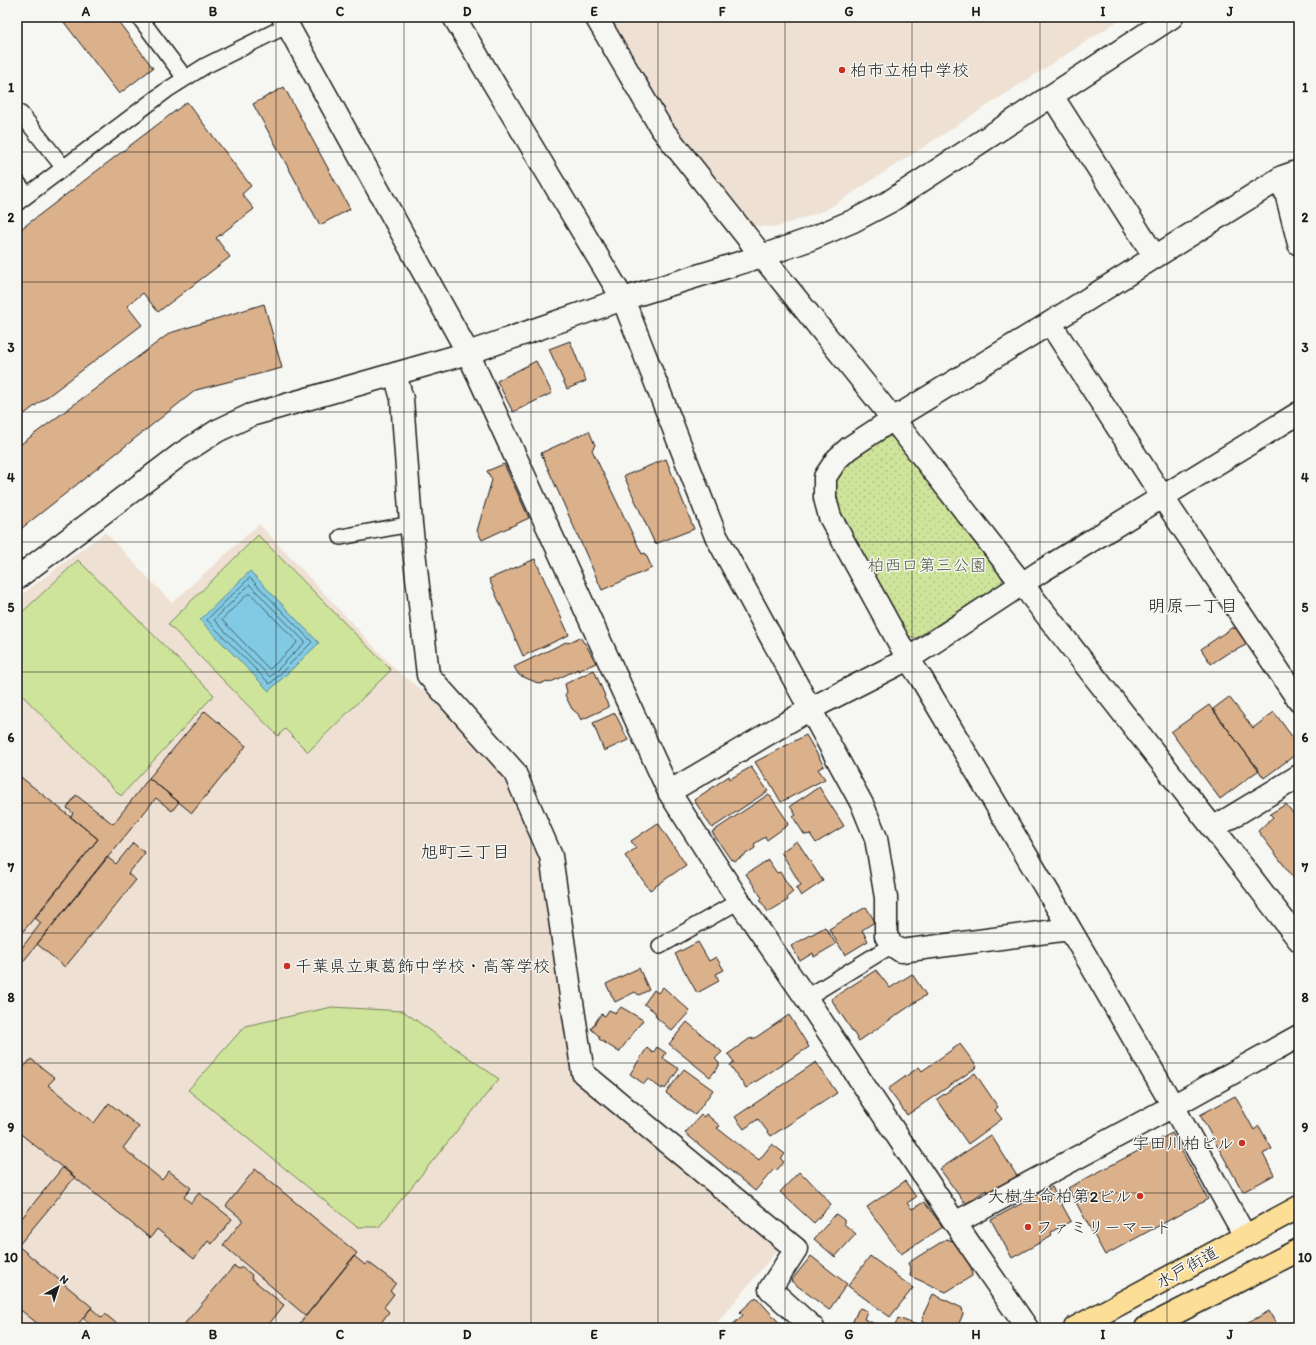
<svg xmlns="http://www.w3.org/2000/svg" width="1316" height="1345" viewBox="0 0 1316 1345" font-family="Itim,'Klee One',sans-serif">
<defs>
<pattern id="park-dots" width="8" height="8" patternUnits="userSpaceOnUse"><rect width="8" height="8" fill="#cee49a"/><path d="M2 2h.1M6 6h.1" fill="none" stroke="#b0c384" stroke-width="1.8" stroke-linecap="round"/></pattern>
</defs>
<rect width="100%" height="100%" fill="#f6f6f2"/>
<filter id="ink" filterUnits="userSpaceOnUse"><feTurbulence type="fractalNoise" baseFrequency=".025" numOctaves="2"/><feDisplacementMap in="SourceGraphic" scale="8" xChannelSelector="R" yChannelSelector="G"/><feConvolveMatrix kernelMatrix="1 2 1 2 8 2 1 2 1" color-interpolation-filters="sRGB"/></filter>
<g filter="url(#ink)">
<!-- built -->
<path fill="#eee1d3" d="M610,17H1124L826,210L777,227L754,226L672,122Z
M259,524L396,670L430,696L515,786L543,853L573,1078L780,1247L713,1328H17V598L105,532L172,603Z"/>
<!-- grass -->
<path fill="#cee49a" stroke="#75805b" d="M258,535L391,670L308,752L285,729L278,736L168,624Z
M78,560L214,695L121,796L17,690V617Z
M332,1007L403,1011L499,1079L379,1227H357L188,1090L245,1026Z"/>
<!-- park -->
<path fill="url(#park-dots)" stroke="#75805b" d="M881,435L895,438L1004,573L1001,585L916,638L904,635L836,513C835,508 833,502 833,497C831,467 860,451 881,435Z"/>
<!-- water -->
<path fill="#82cae3" stroke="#598493" d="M250,571L319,643L269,691L200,620Z"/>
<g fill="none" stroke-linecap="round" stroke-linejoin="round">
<!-- shore -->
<path stroke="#45626c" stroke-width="1" d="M250,578L312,642L270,684L207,620Z
M250,585L305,642L270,677L214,620L248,586Z
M248,594H251L297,642L296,644L270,669L268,668L222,620Z"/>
</g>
<!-- building -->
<path fill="#dbb18c" stroke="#1c1c1c" d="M60,17H115L153,68L119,94Z
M284,87L350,209L320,225L253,104Z
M187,102L251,186L242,194L254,209L216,238L230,257L158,312L143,293L127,306L142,325L23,415L17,407V232Z
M264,304L282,368L196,390L17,532V447L170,333Z
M570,341L586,381L567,389L549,349Z
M536,361L552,393L513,412L497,381Z
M589,431L595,445L592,450L642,554L645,553L652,568L602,590L541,453Z
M666,459L694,529L655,544L624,476Z
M504,464L529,518L482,540L477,531L492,480L487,471Z
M535,559L569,635L523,656L489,579Z
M1238,626L1246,639V645L1232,652L1231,651L1211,664L1201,649L1233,627L1234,629Z
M580,637L584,643H585L596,663L578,671V669L549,683L547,681L540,684L519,675L514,667L566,642L568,643Z
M594,670L605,696L604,697L609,707L581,720L578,714L572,709L565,695L567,692L565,684Z
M1229,697L1253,728L1274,712L1299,746V752L1264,778L1213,709Z
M1209,705L1259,770L1220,799L1171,732Z
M205,711L246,746L192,813L149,778Z
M615,713L628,740L604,751L593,723Z
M806,735L824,766L818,769L825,779L781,802L769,781H767L755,762Z
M751,767L768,791L712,828L694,800L729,776L730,779Z
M17,774L98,839L17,939Z
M149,778L179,802L172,811L156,798L17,969V954L41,923L35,918L98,839L71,817L73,813L67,808L76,795L113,824Z
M819,787L844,826L816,843L810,834L806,835L804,834L793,817L796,815L790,806Z
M769,794L788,822L787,823L788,825L767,840L765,837L754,844L755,848L735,861L732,859L731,860L712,832Z
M1286,804L1299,821V885L1258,831L1273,817L1270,814Z
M658,823L686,865L650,890L625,856L636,848L631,841Z
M797,841L823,881L801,896L796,888L801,885L781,852Z
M133,843L145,853L128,874L136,880L65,967L37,944L107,857L116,864Z
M768,860L777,873L780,872L793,892L787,897L788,900L768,912L760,900L762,898L746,874Z
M866,907L874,920L873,923L862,930L868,941L845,955L829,929Z
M825,927L836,944L814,957L813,953L800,961L791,946Z
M698,942L709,961L716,957L724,970L716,974L719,981L697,993L675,954Z
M639,968L649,990L639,995L635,992L615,1002L606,984Z
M876,970L890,988L912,974L926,995L859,1041L831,999Z
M663,987L690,1011L672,1031L656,1017L655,1012L644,1004L654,990L658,993Z
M621,1007L643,1020L619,1052L599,1039V1036L591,1029L601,1014L605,1016L609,1010L616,1013Z
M789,1015L809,1047L746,1088L730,1065L734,1062L728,1054L749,1039L755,1038Z
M687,1022L722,1052L715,1059L719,1063V1066L710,1077L669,1044Z
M960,1044L977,1067L907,1115L888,1089L919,1067L922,1071Z
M657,1047L666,1053L663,1058L679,1069L665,1089L663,1087L662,1089L648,1079L644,1084L630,1074L647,1048L653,1053Z
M31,1059L55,1078L48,1085L94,1123L109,1103L139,1127L123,1148L162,1180L169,1171L191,1188L184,1197L191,1203L199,1193L232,1219L212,1244L208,1241L194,1259L157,1229L150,1238L17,1131V1063L23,1068Z
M816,1062L837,1093L771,1136L758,1119L744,1129L735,1117Z
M684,1069L713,1090L695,1115L666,1093Z
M975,1073L998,1107L995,1110L1002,1119L968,1144L937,1099Z
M1235,1096L1254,1130L1259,1126L1272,1149L1263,1154L1274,1175L1243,1192L1200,1115Z
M706,1114L720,1126L717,1128L759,1160L772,1144L785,1154L781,1159L784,1162L776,1171L774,1169L755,1191L685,1133L701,1115L704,1117Z
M1172,1133L1208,1199L1105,1255L1068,1188Z
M991,1135L1017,1176L990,1194L986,1190L967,1203L963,1201L940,1169Z
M63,1167L75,1177L18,1246L17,1245V1224Z
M255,1169L357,1253L306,1316L223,1245L243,1220L226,1206Z
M799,1172L805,1178L806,1177L831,1204L814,1223L780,1192Z
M905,1181L916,1197L907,1203L912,1209L924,1202L943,1227L901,1254L867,1207Z
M1052,1187L1071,1221L1051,1232L1052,1236L1012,1258L991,1220Z
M836,1214L844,1220V1224L856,1234L835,1257L814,1239Z
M946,1239L960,1243L971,1263L972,1276L946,1292L910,1276L911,1270L908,1263Z
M17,1245L92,1307L75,1328H43L17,1307Z
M354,1256L365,1265L368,1262L396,1283L390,1291L394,1294L384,1307L389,1312L377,1328H372L369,1325L367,1328H296Z
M811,1256L847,1284L829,1310L791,1281Z
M870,1256L913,1288L890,1317L848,1286Z
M234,1266L239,1269L242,1267L252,1275L251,1278L284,1305L266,1328H181Z
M933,1294L962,1308L963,1314L957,1328H933L922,1323L923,1315Z
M756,1297L784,1328H729L743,1315L740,1312Z
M91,1308L102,1318L105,1314L122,1328H94L83,1318Z
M860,1308L867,1311L864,1319L884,1328H850L858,1310Z
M1269,1311L1277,1326L1276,1328H1242L1241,1327Z
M898,1318L922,1327L923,1328H894Z"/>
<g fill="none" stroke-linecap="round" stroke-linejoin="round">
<!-- service casing -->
<g stroke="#1c1c1c" stroke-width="18">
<path id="service" d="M139,17L185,78
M17,112L21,114L64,168
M17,182L27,195
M17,203L167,90L205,66L288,25
M341,537L411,524
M660,946L739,901
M806,998L892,945"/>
</g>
<!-- minor casing -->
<g stroke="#1c1c1c" stroke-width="25">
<path id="minor" d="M283,17L468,353L669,792L739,901L806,998L955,1223L1027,1328
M454,17L623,299L715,534L863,806L876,838L886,898V936L892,945L901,951L1070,929L1173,1106L1245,1236
M596,17L661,128L762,256L893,419L1213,828L1299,940
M1052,96L1155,257
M1282,177L1299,244
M1050,323L1171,510L1299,701
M395,374L402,399L411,524L428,675L514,771L551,856L571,996L583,1073L796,1249L770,1289L813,1328
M669,792L810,709L908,659L1040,572L1299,413
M1213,828L1299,776
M1070,929L921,678L908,659L830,517L825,498V477L837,459L849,448L893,419L1050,323L1282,177L1299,171
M955,1223L1173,1106L1299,1036"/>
</g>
<!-- tertiary casing -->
<g stroke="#1c1c1c" stroke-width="25">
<path id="tertiary" d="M17,578L181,454L217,431L251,415L468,353L623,299L762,256L808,240L853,221L889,202L1172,17"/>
</g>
<!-- trunk casing -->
<g stroke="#1c1c1c" stroke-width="25">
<path id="trunk" d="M1075,1328L1299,1207
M1146,1328L1299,1250"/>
</g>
<!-- service -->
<use href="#service" stroke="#f6f6f2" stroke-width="15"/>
<!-- minor -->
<use href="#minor" stroke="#f6f6f2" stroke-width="22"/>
<!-- tertiary -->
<use href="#tertiary" stroke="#f6f6f2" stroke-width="22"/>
<!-- trunk -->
<use href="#trunk" stroke="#fcde96" stroke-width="22"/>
</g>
</g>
<!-- grid -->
<path fill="none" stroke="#1c1c1c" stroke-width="1" stroke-opacity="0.55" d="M149,17V1328M276,17V1328M404,17V1328M531,17V1328M658,17V1328M785,17V1328M912,17V1328M1040,17V1328M1167,17V1328M17,152H1299M17,282H1299M17,412H1299M17,542H1299M17,672H1299M17,803H1299M17,933H1299M17,1063H1299M17,1193H1299"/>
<!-- markers -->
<g fill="#c8321e" stroke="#f6f6f2" stroke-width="1.5">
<circle cx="842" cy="70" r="4"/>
<circle cx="287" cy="966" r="4"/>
<circle cx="1242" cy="1143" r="4"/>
<circle cx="1140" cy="1196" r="4"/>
<circle cx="1028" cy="1227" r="4"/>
</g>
<g text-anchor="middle" stroke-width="3" stroke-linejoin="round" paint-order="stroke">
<!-- poi labels -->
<g font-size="17" fill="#1c1c1c" stroke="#f6f6f2" text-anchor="start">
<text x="850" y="76">柏市立柏中学校</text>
<text x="295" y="972">千葉県立東葛飾中学校・高等学校</text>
<text x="1234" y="1149" text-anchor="end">宇田川柏ビル</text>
<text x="1132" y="1202" text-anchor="end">大樹生命柏第2ビル</text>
<text x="1036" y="1233">ファミリーマート</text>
</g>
<!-- park labels -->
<g font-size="17" fill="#515842" stroke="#f6f6f2">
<text x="927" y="571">柏西口第三公園</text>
</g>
<!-- street labels -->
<g font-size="17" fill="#1c1c1c" stroke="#f6f6f2">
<text transform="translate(1187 1267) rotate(-29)" y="6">水戸街道</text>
</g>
<!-- neighbourhood labels -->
<g font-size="18" fill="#1c1c1c" stroke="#f6f6f2">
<text x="1193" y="612">明原一丁目</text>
<text x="465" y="858">旭町三丁目</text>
</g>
</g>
<!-- margin -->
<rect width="1316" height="1345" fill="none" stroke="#f6f6f2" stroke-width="44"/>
<!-- north arrow -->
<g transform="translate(58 1287) rotate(39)" stroke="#f6f6f2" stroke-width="3" paint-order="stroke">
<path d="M0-3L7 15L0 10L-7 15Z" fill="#1c1c1c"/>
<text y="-6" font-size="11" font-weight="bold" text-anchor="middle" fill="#1c1c1c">N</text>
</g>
<rect x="22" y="22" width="1272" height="1301" fill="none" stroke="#1c1c1c" stroke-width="1.5"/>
<g font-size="13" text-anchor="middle" font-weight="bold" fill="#1c1c1c">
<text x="86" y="16">A</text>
<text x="213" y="16">B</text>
<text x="340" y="16">C</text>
<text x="467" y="16">D</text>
<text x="594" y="16">E</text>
<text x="722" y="16">F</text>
<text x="849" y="16">G</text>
<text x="976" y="16">H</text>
<text x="1103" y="16">I</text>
<text x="1230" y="16">J</text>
<text x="11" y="92">1</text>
<text x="1305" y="92">1</text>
<text x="11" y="222">2</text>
<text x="1305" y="222">2</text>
<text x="11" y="352">3</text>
<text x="1305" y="352">3</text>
<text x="11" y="482">4</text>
<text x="1305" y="482">4</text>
<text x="11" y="612">5</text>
<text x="1305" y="612">5</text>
<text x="11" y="742">6</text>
<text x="1305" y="742">6</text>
<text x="11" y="872">7</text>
<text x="1305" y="872">7</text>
<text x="11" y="1002">8</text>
<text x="1305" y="1002">8</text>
<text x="11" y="1132">9</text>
<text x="1305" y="1132">9</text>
<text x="11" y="1262">10</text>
<text x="1305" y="1262">10</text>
<text x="86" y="1339">A</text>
<text x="213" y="1339">B</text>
<text x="340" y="1339">C</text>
<text x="467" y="1339">D</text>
<text x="594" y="1339">E</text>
<text x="722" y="1339">F</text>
<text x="849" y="1339">G</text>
<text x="976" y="1339">H</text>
<text x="1103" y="1339">I</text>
<text x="1230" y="1339">J</text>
</g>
</svg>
